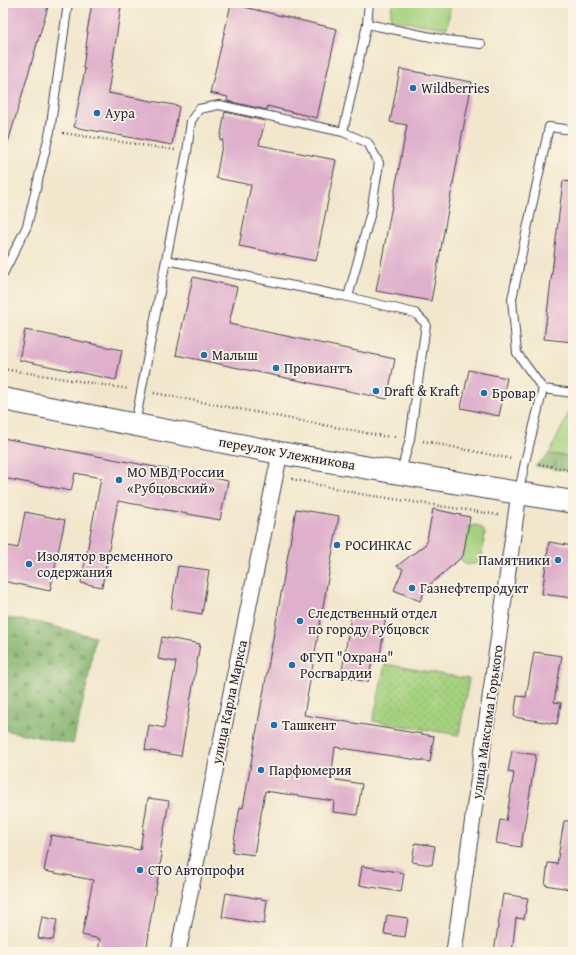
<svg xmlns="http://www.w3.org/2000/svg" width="576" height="955" viewBox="0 0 576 955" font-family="'Gentium Book Plus',serif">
<defs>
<pattern id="forest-firs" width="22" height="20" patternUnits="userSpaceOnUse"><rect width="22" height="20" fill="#83b36d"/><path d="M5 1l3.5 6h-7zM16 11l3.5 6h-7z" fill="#6b915b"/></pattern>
<pattern id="park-dots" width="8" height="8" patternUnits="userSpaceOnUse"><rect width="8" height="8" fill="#a4d17e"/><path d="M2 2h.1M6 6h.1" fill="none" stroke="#8db36e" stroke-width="1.8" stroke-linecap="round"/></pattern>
</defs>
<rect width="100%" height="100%" fill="#fcf5e5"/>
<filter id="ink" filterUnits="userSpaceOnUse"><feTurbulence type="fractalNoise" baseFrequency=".025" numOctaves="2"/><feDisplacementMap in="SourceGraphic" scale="8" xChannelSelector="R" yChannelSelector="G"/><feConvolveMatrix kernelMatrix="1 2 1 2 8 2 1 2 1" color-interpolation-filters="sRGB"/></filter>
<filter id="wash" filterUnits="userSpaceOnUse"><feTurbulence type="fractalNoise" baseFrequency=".012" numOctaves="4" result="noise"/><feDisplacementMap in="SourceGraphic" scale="16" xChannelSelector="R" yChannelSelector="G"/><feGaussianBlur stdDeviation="0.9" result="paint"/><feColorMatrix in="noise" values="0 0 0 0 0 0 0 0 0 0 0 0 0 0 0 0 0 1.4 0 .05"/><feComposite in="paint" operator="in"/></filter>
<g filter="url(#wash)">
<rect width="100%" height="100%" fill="#f2e7cc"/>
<!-- grass -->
<path fill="#a4d17e" stroke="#637a5c" d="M392,3H451L447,28L390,20Z
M570,410L573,411V457L549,454Z
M476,525L481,527L485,533L481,561C471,566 464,567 459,556L467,527Z"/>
<!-- forest -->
<path fill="url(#forest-firs)" stroke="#526a54" d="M549,454L573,457V472L535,466Z
M3,617L41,623L95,637L88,680L73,744L3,730Z"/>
<!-- park -->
<path fill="url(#park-dots)" stroke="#637a5c" d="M385,664L469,679L459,735L373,721Z"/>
<g id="blocks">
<!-- building -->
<path fill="#dfb0cc" d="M5,3H49L7,146H3V10Z
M92,3H103L121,6L108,93L179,106L172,145L74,127L85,69L83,68L88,32H87Z
M231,4L337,29L317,118L267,106V110L227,101L228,97L210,93Z
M400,69L472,82L431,301L376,291L407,125L390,122Z
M225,112L265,121L259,145L336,160L316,261L239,246L251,185L216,178L223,140H220Z
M563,181L573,182V342L544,339Z
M193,277L237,287L229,324L395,359L387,399L176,355Z
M25,330L122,350L116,380L19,360Z
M469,370L507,378L499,416L461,408Z
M3,438L228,481L220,520L118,501L102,587L81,583L101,478L75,473L71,491L3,478Z
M296,509L339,516L304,715L434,736L430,762L335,747L331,779L362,784L357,815L333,812L334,801L265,791L254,855L232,852L240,807L243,808Z
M433,509L470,517L463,556L426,588L420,601L394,590L403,569L397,566L426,544Z
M25,512L65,520L50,591L3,581V545L18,548Z
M549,542L573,546V598L542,594Z
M178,566L209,570L202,614L171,609Z
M352,610L386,615L379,662L372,661L368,682L341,677Z
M162,637L200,644L181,756L145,750L149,725L164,728L176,662L158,659Z
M534,652L562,656L554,702L561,703L557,724L514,717L517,696L526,697Z
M512,751L536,755L521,847L496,843L500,820L506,821L514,773L508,772Z
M148,798L169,801L160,853L162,854L148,934H149L146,952H98L100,939L82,935L93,880L44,871L51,835L140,850Z
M564,821H573V865L570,889L545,885L548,863L557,864Z
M415,843L435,846L432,865L412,862Z
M362,866L404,873L401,892L359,885Z
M226,893L267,900L264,924L222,917Z
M503,894L528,898L524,919L516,918L512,952H494Z
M387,915L408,918L405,937L384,934Z
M42,917L57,920L53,940L38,938Z"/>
</g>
</g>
<g filter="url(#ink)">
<use href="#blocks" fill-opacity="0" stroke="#414051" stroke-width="1"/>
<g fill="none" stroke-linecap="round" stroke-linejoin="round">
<!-- service casing -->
<g stroke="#414051" stroke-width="10">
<path id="service" d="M367,24L446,40L481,44
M166,260L187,152L191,121L199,109L219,105L343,132
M3,274L27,226L50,131L68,3
M348,297L371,212L379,163L368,143L343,132L367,24L369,3
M543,389L517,353L512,299L549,127L573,130
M135,424L166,260L348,297L415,313L426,324L410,439L401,471
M519,491L525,462L543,389L573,393"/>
</g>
<!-- minor casing -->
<g stroke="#414051" stroke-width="17">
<path id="minor" d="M178,952L280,453
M454,952L519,493"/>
</g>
<!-- secondary casing -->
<g stroke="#414051" stroke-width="24">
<path id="secondary" d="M3,399L280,453L573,502"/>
</g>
<!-- path -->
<path stroke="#414051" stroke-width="2.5" stroke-dasharray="1 3" stroke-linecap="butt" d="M63,133L175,150
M3,369L129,389
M154,393L382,436L397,437
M423,441L512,459
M539,464L573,471
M292,479L361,494L499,515"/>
<!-- service -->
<use href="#service" stroke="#fff" stroke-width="8"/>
<!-- minor -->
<use href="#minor" stroke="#fff" stroke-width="15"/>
<!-- secondary -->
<use href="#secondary" stroke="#fff" stroke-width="22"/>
</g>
</g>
<!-- markers -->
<g fill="#1f6fb2" stroke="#fcf5e5" stroke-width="1.5">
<circle cx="413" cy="88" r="4"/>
<circle cx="97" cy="113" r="4"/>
<circle cx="204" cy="355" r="4"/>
<circle cx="276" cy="368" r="4"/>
<circle cx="376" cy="391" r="4"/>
<circle cx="484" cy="393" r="4"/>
<circle cx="119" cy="480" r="4"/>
<circle cx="337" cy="545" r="4"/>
<circle cx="558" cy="560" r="4"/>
<circle cx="29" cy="564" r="4"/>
<circle cx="412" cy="588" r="4"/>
<circle cx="300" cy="621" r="4"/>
<circle cx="292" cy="665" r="4"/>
<circle cx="274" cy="725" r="4"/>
<circle cx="261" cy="770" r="4"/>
<circle cx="140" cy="870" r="4"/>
</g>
<g text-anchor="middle" stroke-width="3.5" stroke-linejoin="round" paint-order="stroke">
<!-- poi labels -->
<g font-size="14" fill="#22223b" stroke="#fcf5e5" text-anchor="start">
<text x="421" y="93">Wildberries</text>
<text x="105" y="118">Аура</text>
<text x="212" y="360">Малыш</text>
<text x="284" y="373">Провиантъ</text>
<text x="384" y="396">Draft &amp; Kraft</text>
<text x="492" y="398">Бровар</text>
<text x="127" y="477">МО МВД России<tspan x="127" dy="16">«Рубцовский»</tspan></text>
<text x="345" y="550">РОСИНКАС</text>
<text x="37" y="561">Изолятор временного<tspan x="37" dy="16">содержания</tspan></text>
<text x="550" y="565" text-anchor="end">Памятники</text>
<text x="420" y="593">Газнефтепродукт</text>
<text x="308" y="618">Следственный отдел<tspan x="308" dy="16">по городу Рубцовск</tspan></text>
<text x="300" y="662">ФГУП "Охрана"<tspan x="300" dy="16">Росгвардии</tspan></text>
<text x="282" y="730">Ташкент</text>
<text x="269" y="775">Парфюмерия</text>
<text x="148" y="875">СТО Автопрофи</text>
</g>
<!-- street labels -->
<g font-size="14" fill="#22223b" stroke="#fcf5e5">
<text transform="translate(287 453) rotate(10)" y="5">переулок Улежникова</text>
<text transform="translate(229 702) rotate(-78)" y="5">улица Карла Маркса</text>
<text transform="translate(487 722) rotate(-82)" y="5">улица Максима Горького</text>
</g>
</g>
<!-- margin -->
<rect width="576" height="955" fill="none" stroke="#fcf5e5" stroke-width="16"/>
</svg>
